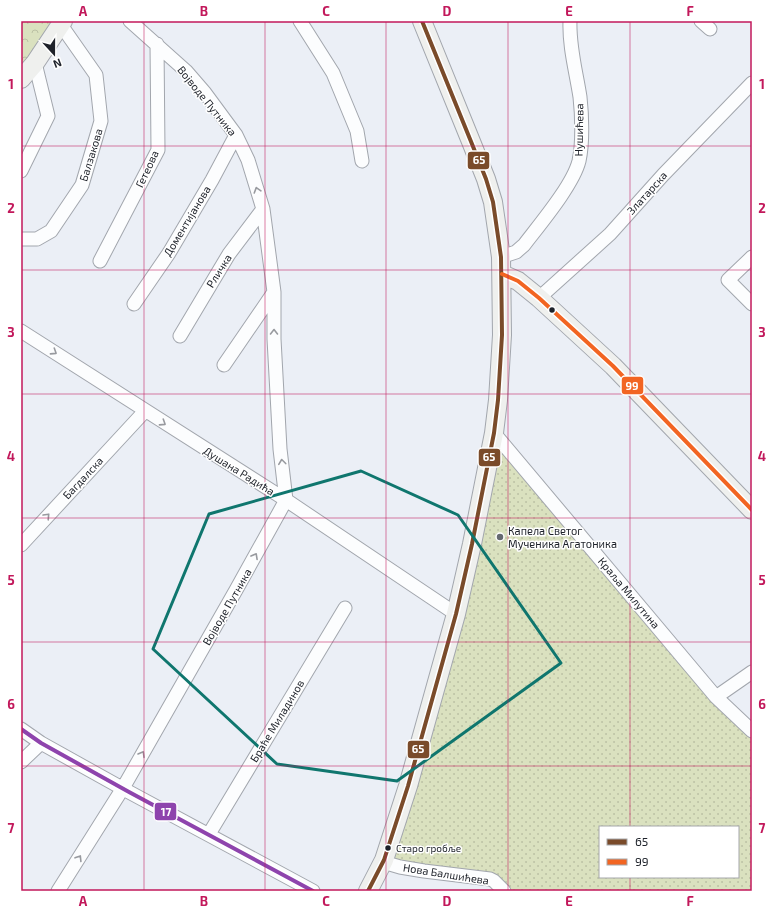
<svg xmlns="http://www.w3.org/2000/svg" width="773" height="912" viewBox="0 0 773 912" font-family="'Exo 2',sans-serif">
<defs>
<pattern id="grass-dots" width="8" height="8" patternUnits="userSpaceOnUse"><rect width="8" height="8" fill="#dae1bf"/><path d="M2 2h.1M6 6h.1" fill="none" stroke="#bbc1a4" stroke-width="1.8" stroke-linecap="round"/></pattern>
<pattern id="park-crowns" width="20" height="18" patternUnits="userSpaceOnUse"><rect width="20" height="18" fill="#dae1bf"/><path d="M2 6a3 3 0 1 1 6 0M12 15a3 3 0 1 1 6 0" fill="none" stroke="#bbc1a4"/></pattern>
</defs>
<rect width="100%" height="100%" fill="#ebeff6"/>
<!-- grass -->
<path fill="url(#grass-dots)" fill-rule="evenodd" d="M494,433L752,731V891H500L484,871L384,860ZM600,827H738V877H600Z"/>
<!-- park -->
<path fill="url(#park-crowns)" d="M21,21H63L21,79Z"/>
<g fill="none" stroke-linecap="round" stroke-linejoin="round">
<!-- street casing -->
<g stroke="#a2a6ad" stroke-width="15">
<path id="street" d="M300,21L333,73L357,131L362,161
M701,21L710,29
M21,171L48,116L35,63
M21,239H37L51,231L82,185L101,121L96,75L61,25
M501,257L516,252L524,245C540,224 573,185 579,161C583,143 582,115 580,97C576,71 569,47 570,21
M752,257L728,280L752,304
M100,261L158,150L157,44
M539,298L610,234L663,175L752,83
M134,304L169,253L212,180L236,135
M21,331L286,500L456,614
M180,336L229,254L263,209
M224,365L274,292
M494,433L716,697L752,731
M21,545L145,411
M716,697L752,672
M21,729L41,743L129,792L313,891
M21,762L41,743
M209,834L345,608
M383,862L400,867L424,871L490,879L494,881L504,891
M58,891L123,788L236,590L286,500L280,449L274,339V292L263,209L248,160L236,135L205,93L186,71L130,21"/>
</g>
<!-- secondary casing -->
<g stroke="#a2a6ad" stroke-width="20">
<path id="secondary" d="M21,79L35,63L63,21
M502,274L518,281L539,298L613,366L752,510
M368,891L384,860L408,786L456,614L472,544L494,433L498,400L502,335L501,257L493,202L486,179L472,144L422,21"/>
</g>
<!-- street -->
<use href="#street" stroke="#fcfdfe" stroke-width="13"/>
<!-- secondary -->
<use href="#secondary" stroke="#eff0ee" stroke-width="18"/>
<!-- bus-1 casing -->
<g stroke="#fff" stroke-width="7">
<path id="bus-1" d="M368,891L384,860L408,786L456,614L472,544L494,433L498,400L502,335L501,257L493,202L486,179L472,144L422,21"/>
</g>
<!-- bus-2 casing -->
<g stroke="#fff" stroke-width="7">
<path id="bus-2" d="M502,274L518,281L539,298L613,366L752,510"/>
</g>
<!-- bus-3 casing -->
<g stroke="#fff" stroke-width="7">
<path id="bus-3" d="M21,729L41,743L129,792L313,891"/>
</g>
<!-- bus-1 -->
<use href="#bus-1" stroke="#7a4b2a" stroke-width="4"/>
<!-- bus-2 -->
<use href="#bus-2" stroke="#f26522" stroke-width="4"/>
<!-- bus-3 -->
<use href="#bus-3" stroke="#8e44ad" stroke-width="4"/>
</g>
<!-- one-way arrows -->
<defs><path id="oneway-chevron" d="M-2-3.5L2.5 0L-2 3.5" fill="none" stroke-width="1.6" stroke-linecap="round" stroke-linejoin="round"/></defs>
<g stroke="#989a9f">
<use href="#oneway-chevron" transform="translate(257 190) rotate(-107)"/>
<use href="#oneway-chevron" transform="translate(274 332) rotate(-90)"/>
<use href="#oneway-chevron" transform="translate(54 352) rotate(33)"/>
<use href="#oneway-chevron" transform="translate(163 423) rotate(33)"/>
<use href="#oneway-chevron" transform="translate(282 462) rotate(-97)"/>
<use href="#oneway-chevron" transform="translate(47 516) rotate(-47)"/>
<use href="#oneway-chevron" transform="translate(255 556) rotate(-61)"/>
<use href="#oneway-chevron" transform="translate(142 754) rotate(-60)"/>
<use href="#oneway-chevron" transform="translate(79 858) rotate(-58)"/>
</g>
<!-- marked area -->
<path fill="none" stroke="#0f766e" stroke-width="3" stroke-linejoin="round" d="M361,471L458,515L561,663L397,781L277,764L153,649L209,514Z"/>
<!-- grid -->
<path fill="none" stroke="#c2185b" stroke-width="1" stroke-opacity="0.55" d="M144,21V891M265,21V891M386,21V891M508,21V891M630,21V827M21,146H752M21,270H752M21,394H752M21,518H752M21,642H752M21,766H752M630,877V891"/>
<!-- markers -->
<g fill="#1e222a" stroke="#fff" stroke-width="1.5">
<circle cx="552" cy="310" r="3.5"/>
<circle cx="388" cy="848" r="3.5"/>
</g>
<circle fill="#666a71" stroke="#fff" stroke-width="1.5" cx="500" cy="537" r="4"/>
<g text-anchor="middle" stroke-width="3" stroke-linejoin="round" paint-order="stroke">
<!-- bus labels -->
<g font-size="10" fill="#1e222a" stroke="#fff" text-anchor="start">
<text x="396" y="852">Старо гробље</text>
</g>
<!-- street labels -->
<g font-size="11" fill="#1e222a" stroke="#fff">
<text transform="translate(207 101) rotate(51)" y="4">Војводе Путника</text>
<text transform="translate(579 130) rotate(-89)" y="4">Нушићева</text>
<text transform="translate(91 155) rotate(-73)" y="4">Балзакова</text>
<text transform="translate(147 169) rotate(-65)" y="4">Гетеова</text>
<text transform="translate(647 193) rotate(-48)" y="4">Златарска</text>
<text transform="translate(187 221) rotate(-59)" y="4">Доментијанова</text>
<text transform="translate(219 271) rotate(-58)" y="4">Рличка</text>
<text transform="translate(239 471) rotate(32)" y="4">Душана Радића</text>
<text transform="translate(83 478) rotate(-47)" y="4">Багдалска</text>
<text transform="translate(629 593) rotate(50)" y="4">Краља Милутина</text>
<text transform="translate(227 607) rotate(-60)" y="4">Војводе Путника</text>
<text transform="translate(277 721) rotate(-59)" y="4">Браће Миладинов</text>
<text transform="translate(446 874) rotate(9)" y="4">Нова Балшићева</text>
</g>
<!-- poi labels -->
<g font-size="11" fill="#1e222a" stroke="#fff" text-anchor="start">
<text x="508" y="535">Капела Светог<tspan x="508" dy="13">Мученика Агатоника</tspan></text>
</g>
</g>
<g stroke="#fff" stroke-width="1.5">
<rect x="467" y="151" width="23" height="19" rx="4" fill="#7a4b2a"/>
<rect x="621" y="376" width="23" height="19" rx="4" fill="#f26522"/>
<rect x="478" y="448" width="23" height="19" rx="4" fill="#7a4b2a"/>
<rect x="407" y="740" width="23" height="19" rx="4" fill="#7a4b2a"/>
<rect x="154" y="802" width="23" height="19" rx="4" fill="#8e44ad"/>
</g>
<g font-size="11" text-anchor="middle" font-weight="bold" fill="#fff">
<text x="479" y="164">65</text>
<text x="632" y="390">99</text>
<text x="489" y="461">65</text>
<text x="418" y="753">65</text>
<text x="166" y="816">17</text>
</g>
<!-- border -->
<rect width="773" height="912" fill="none" stroke="#ffffff" stroke-width="44"/>
<!-- legend -->
<rect x="599" y="826" width="140" height="52" fill="#ffffff" stroke="#a5a7aa"/>
<rect x="607" y="839" width="20" height="6" fill="#7a4b2a" stroke="#a5a7aa"/>
<text x="635" y="846" font-size="12" fill="#1e222a">65</text>
<rect x="607" y="859" width="20" height="6" fill="#f26522" stroke="#a5a7aa"/>
<text x="635" y="866" font-size="12" fill="#1e222a">99</text>
<!-- north arrow -->
<g transform="translate(54 54) rotate(159)" stroke="#ffffff" stroke-width="3" paint-order="stroke">
<path d="M0-3L7 15L0 10L-7 15Z" fill="#1e222a"/>
<text y="-6" font-size="11" font-weight="bold" text-anchor="middle" fill="#1e222a">N</text>
</g>
<rect x="22" y="22" width="729" height="868" fill="none" stroke="#c2185b" stroke-width="1.5"/>
<g font-size="13" text-anchor="middle" font-weight="bold" fill="#c2185b">
<text x="83" y="16">A</text>
<text x="204" y="16">B</text>
<text x="326" y="16">C</text>
<text x="447" y="16">D</text>
<text x="569" y="16">E</text>
<text x="690" y="16">F</text>
<text x="11" y="89">1</text>
<text x="762" y="89">1</text>
<text x="11" y="213">2</text>
<text x="762" y="213">2</text>
<text x="11" y="337">3</text>
<text x="762" y="337">3</text>
<text x="11" y="461">4</text>
<text x="762" y="461">4</text>
<text x="11" y="585">5</text>
<text x="762" y="585">5</text>
<text x="11" y="709">6</text>
<text x="762" y="709">6</text>
<text x="11" y="833">7</text>
<text x="762" y="833">7</text>
<text x="83" y="906">A</text>
<text x="204" y="906">B</text>
<text x="326" y="906">C</text>
<text x="447" y="906">D</text>
<text x="569" y="906">E</text>
<text x="690" y="906">F</text>
</g>
</svg>
